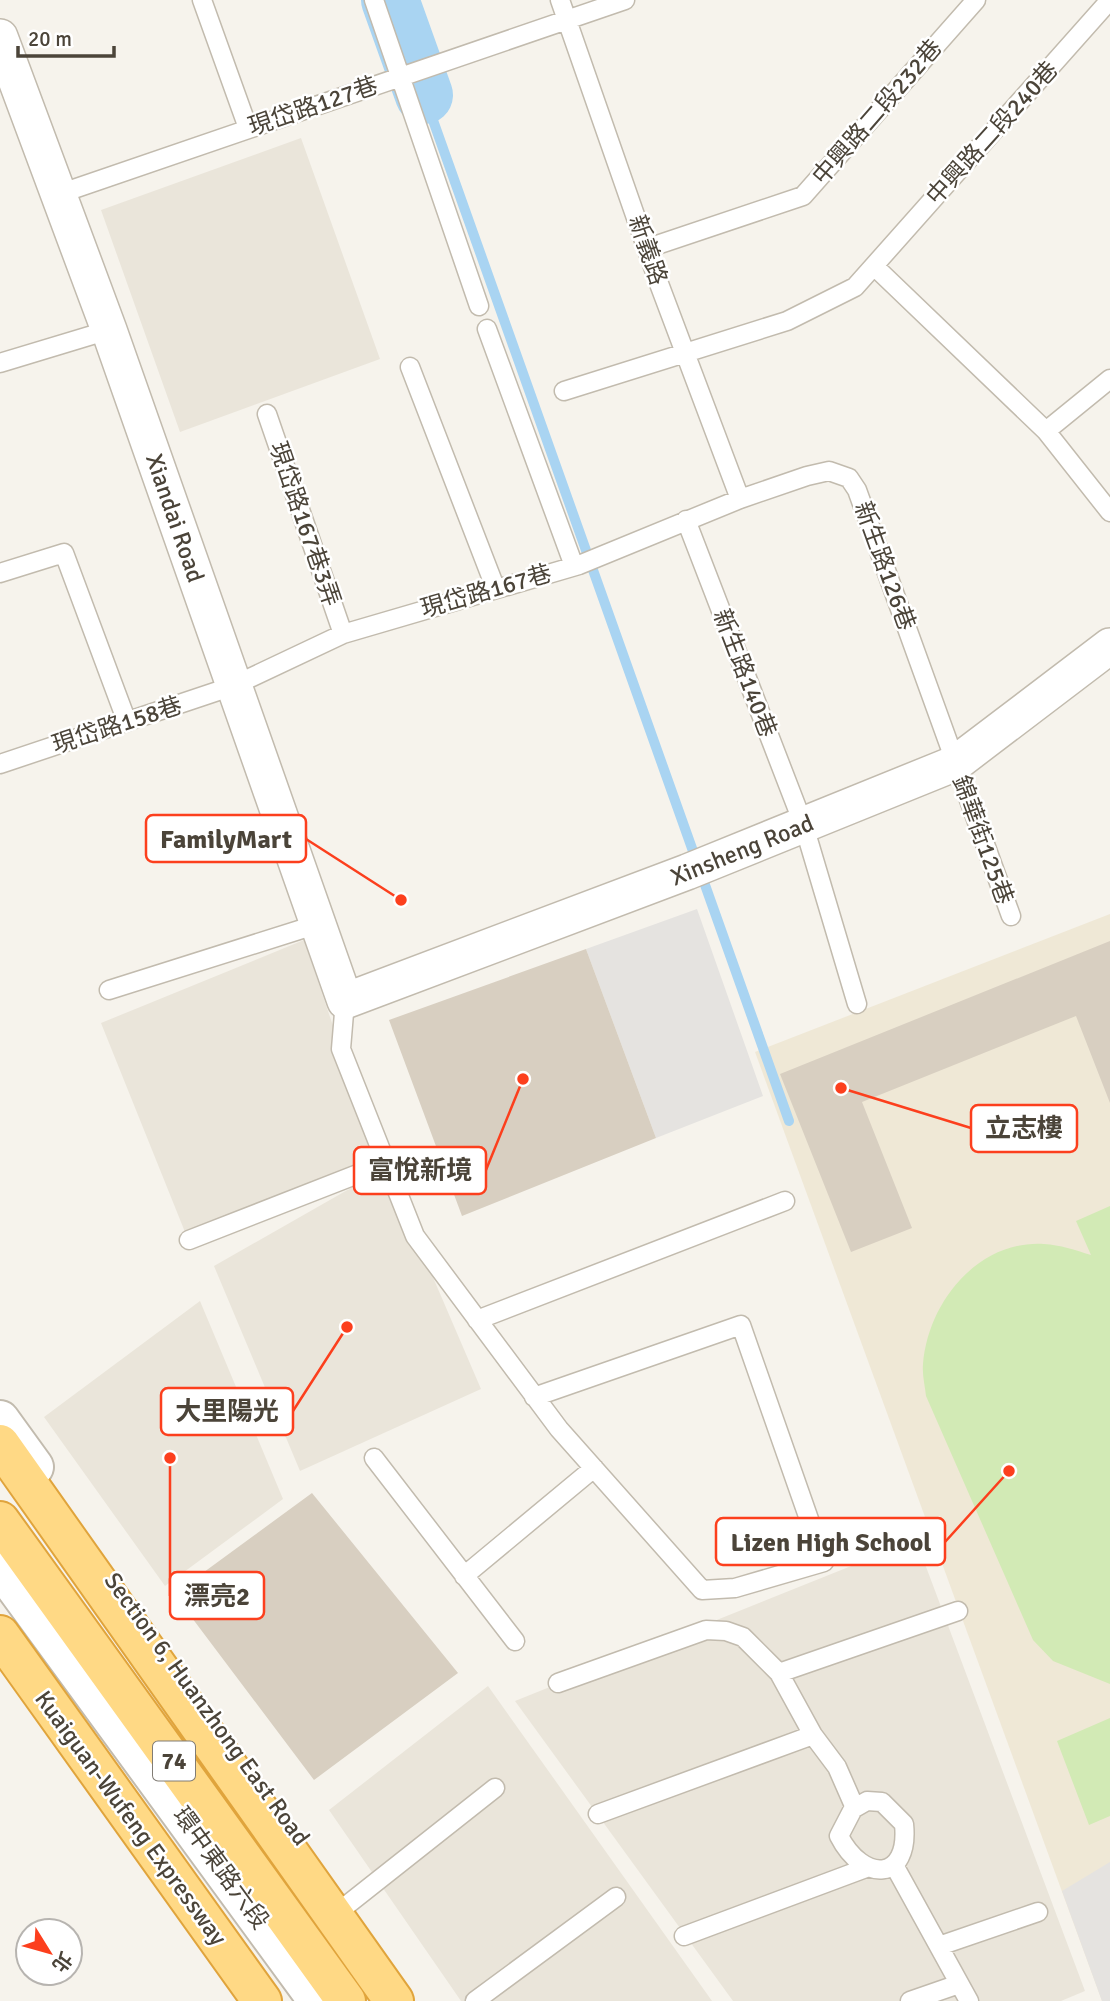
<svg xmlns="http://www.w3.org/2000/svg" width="1110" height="2001" viewBox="0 0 1110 2001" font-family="Signika,'Noto Sans TC',sans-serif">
<rect width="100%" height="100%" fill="#f6f3ec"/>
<!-- residential -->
<path fill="#eae5da" d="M301,138L380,359L180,432L101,210Z
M304,940L377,1156L187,1237L101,1023Z
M386,1168L481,1389L300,1471L214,1266Z
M200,1301L283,1499L165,1586L44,1417Z
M916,1540L1085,1991L1061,2001H733L515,1701Z
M488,1686L712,2001H461L329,1810Z"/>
<!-- education -->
<path fill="#efe8d6" d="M1110,914V2001H1102L755,1052Z"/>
<!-- green -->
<path fill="#d2eab5" d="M1110,1206V1684L1053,1661L1033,1640L926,1396C925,1386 922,1375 923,1364C928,1302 978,1240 1044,1244C1060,1245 1075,1250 1091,1255L1076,1221Z
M1110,1718V1816L1089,1825L1057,1741Z"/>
<!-- parking -->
<path fill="#e5e3e0" d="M697,909L763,1096L656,1138L586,949Z
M1110,1862V2001H1102L1062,1891Z"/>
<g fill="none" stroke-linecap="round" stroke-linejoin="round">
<!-- stream -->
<path stroke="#a9d4f2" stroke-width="10" d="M424,95L789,1121"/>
<!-- river -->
<path stroke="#a9d4f2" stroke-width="58" d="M390,0L424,95"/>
</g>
<!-- building -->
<path fill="#d8cfc1" d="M1110,941V1103L1076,1016L862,1102L912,1228L851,1252L780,1074Z
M586,949L656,1138L462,1216L389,1020Z
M312,1493L458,1673L314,1780L174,1594Z"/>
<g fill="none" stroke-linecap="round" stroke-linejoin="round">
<!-- service casing -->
<g stroke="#c2bbae" stroke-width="21">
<path id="service" d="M202,0L248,128
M374,0L479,306
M560,0L658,281L740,499
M59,194L625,0
M648,248L803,196L976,0
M874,266L1046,431L1110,512
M487,329L574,566
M0,363L109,330
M410,367L495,587
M564,391L787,321L855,287L1110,0
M267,414L343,634
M1046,431L1110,379
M686,520L804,826L857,1004
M0,573L64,553L127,722
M0,764L233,686L343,634L579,565L740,499L807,476L829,471L849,478L857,490L1011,916
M109,990L318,924
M345,1001L341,1049L415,1236L559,1429L702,1590L735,1588L824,1562L741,1325L534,1397
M189,1240L386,1163
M477,1320L785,1201
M374,1458L515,1641
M464,1576L594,1468
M779,1673L958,1611
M558,1683L706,1630L726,1631L743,1637L779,1673L813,1735L837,1767L855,1808
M867,1801L882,1802L904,1824C910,1882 863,1883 839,1836L853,1809Z
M598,1814L813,1735
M894,1865L969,2001
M347,1905L495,1788
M684,1936L866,1868
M939,1946L1038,1912
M475,2001L616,1897
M910,2001L959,1984"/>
</g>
<!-- minor casing -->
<g stroke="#c2bbae" stroke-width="38">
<path id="minor" d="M0,37L109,330L345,1001L687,872L956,763L1110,646"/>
</g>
<!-- tertiary casing -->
<g stroke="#c2bbae" stroke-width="42">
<path id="tertiary" d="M0,1420L34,1467
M0,1566L318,2001"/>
</g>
<!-- trunk casing -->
<g stroke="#e0a43c" stroke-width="42">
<path id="trunk" d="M0,1444L394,2001
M0,1521L346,2001
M0,1635L262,2001"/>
</g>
<!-- service -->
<use href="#service" stroke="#fff" stroke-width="18"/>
<!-- minor -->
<use href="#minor" stroke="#fff" stroke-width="35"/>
<!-- tertiary -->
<use href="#tertiary" stroke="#fff" stroke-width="38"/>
<!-- trunk -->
<use href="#trunk" stroke="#ffd985" stroke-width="38"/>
</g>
<g text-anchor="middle" stroke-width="5" stroke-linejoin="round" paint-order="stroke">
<!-- shield labels -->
<rect fill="#fff" stroke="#817c74" stroke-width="2" x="153" y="1741.5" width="42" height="39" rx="5"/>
<g font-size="23" font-weight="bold" fill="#4b4439">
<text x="174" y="1769">74</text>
</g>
<!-- street labels -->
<g font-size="24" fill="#4b4439" stroke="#fff">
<text transform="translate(313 106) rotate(-19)" y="8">現岱路127巷</text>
<text transform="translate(877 112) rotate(-49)" y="8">中興路二段232巷</text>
<text transform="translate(992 133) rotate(-48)" y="8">中興路二段240巷</text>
<text transform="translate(648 250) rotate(71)" y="8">新義路</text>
<text transform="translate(175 518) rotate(71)" y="8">Xiandai Road</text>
<text transform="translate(305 524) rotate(71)" y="8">現岱路167巷3弄</text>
<text transform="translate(885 566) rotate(70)" y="8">新生路126巷</text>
<text transform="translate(486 591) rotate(-16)" y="8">現岱路167巷</text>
<text transform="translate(745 673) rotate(69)" y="8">新生路140巷</text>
<text transform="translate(117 725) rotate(-18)" y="8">現岱路158巷</text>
<text transform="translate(983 840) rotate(70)" y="8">錦華街125巷</text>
<text transform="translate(742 850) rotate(-22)" y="8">Xinsheng Road</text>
<text transform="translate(207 1709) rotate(54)" y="8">Section 6, Huanzhong East Road</text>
<text transform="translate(131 1818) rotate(54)" y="8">Kuaiguan-Wufeng Expressway</text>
<text transform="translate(221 1868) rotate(54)" y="8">環中東路六段</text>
</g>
</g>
<!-- callouts -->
<path fill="none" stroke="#fc3f1d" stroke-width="2.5" d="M401 900L306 839M841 1088L971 1128M523 1079L486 1170M347 1327L293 1411M1009 1471L945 1542M170 1458L170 1596"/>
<g fill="#fc3f1d" stroke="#fff" stroke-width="2.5">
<circle cx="401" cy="900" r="7"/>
<circle cx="841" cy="1088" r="7"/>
<circle cx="523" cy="1079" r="7"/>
<circle cx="347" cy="1327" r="7"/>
<circle cx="1009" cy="1471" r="7"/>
<circle cx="170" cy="1458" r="7"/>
</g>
<g fill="#fff" stroke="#fc3f1d" stroke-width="2.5">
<rect x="146" y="815" width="160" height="47" rx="7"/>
<rect x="971" y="1105" width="106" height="47" rx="7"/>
<rect x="354" y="1147" width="132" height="47" rx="7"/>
<rect x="161" y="1388" width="132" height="47" rx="7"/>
<rect x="716" y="1518" width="229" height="47" rx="7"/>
<rect x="170" y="1572" width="94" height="47" rx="7"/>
</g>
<g font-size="26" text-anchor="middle" font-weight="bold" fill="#4b4439">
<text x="226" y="848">FamilyMart</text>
<text x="1024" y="1137">立志樓</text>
<text x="420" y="1179">富悅新境</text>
<text x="227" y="1420">大里陽光</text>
<text x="831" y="1551">Lizen High School</text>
<text x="217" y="1605">漂亮2</text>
</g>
<!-- north arrow -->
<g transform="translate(49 1952) rotate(127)"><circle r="33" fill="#ffffff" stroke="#b7b4b0" stroke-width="2"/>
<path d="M0-5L12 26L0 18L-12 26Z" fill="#fc3f1d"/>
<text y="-10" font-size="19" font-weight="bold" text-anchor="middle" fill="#4b4439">北</text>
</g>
<!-- scale -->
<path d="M18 46v10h96v-10" fill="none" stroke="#4b4439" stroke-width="3.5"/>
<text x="28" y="46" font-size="21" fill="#4b4439" stroke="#ffffff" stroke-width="5" paint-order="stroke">20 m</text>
</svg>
